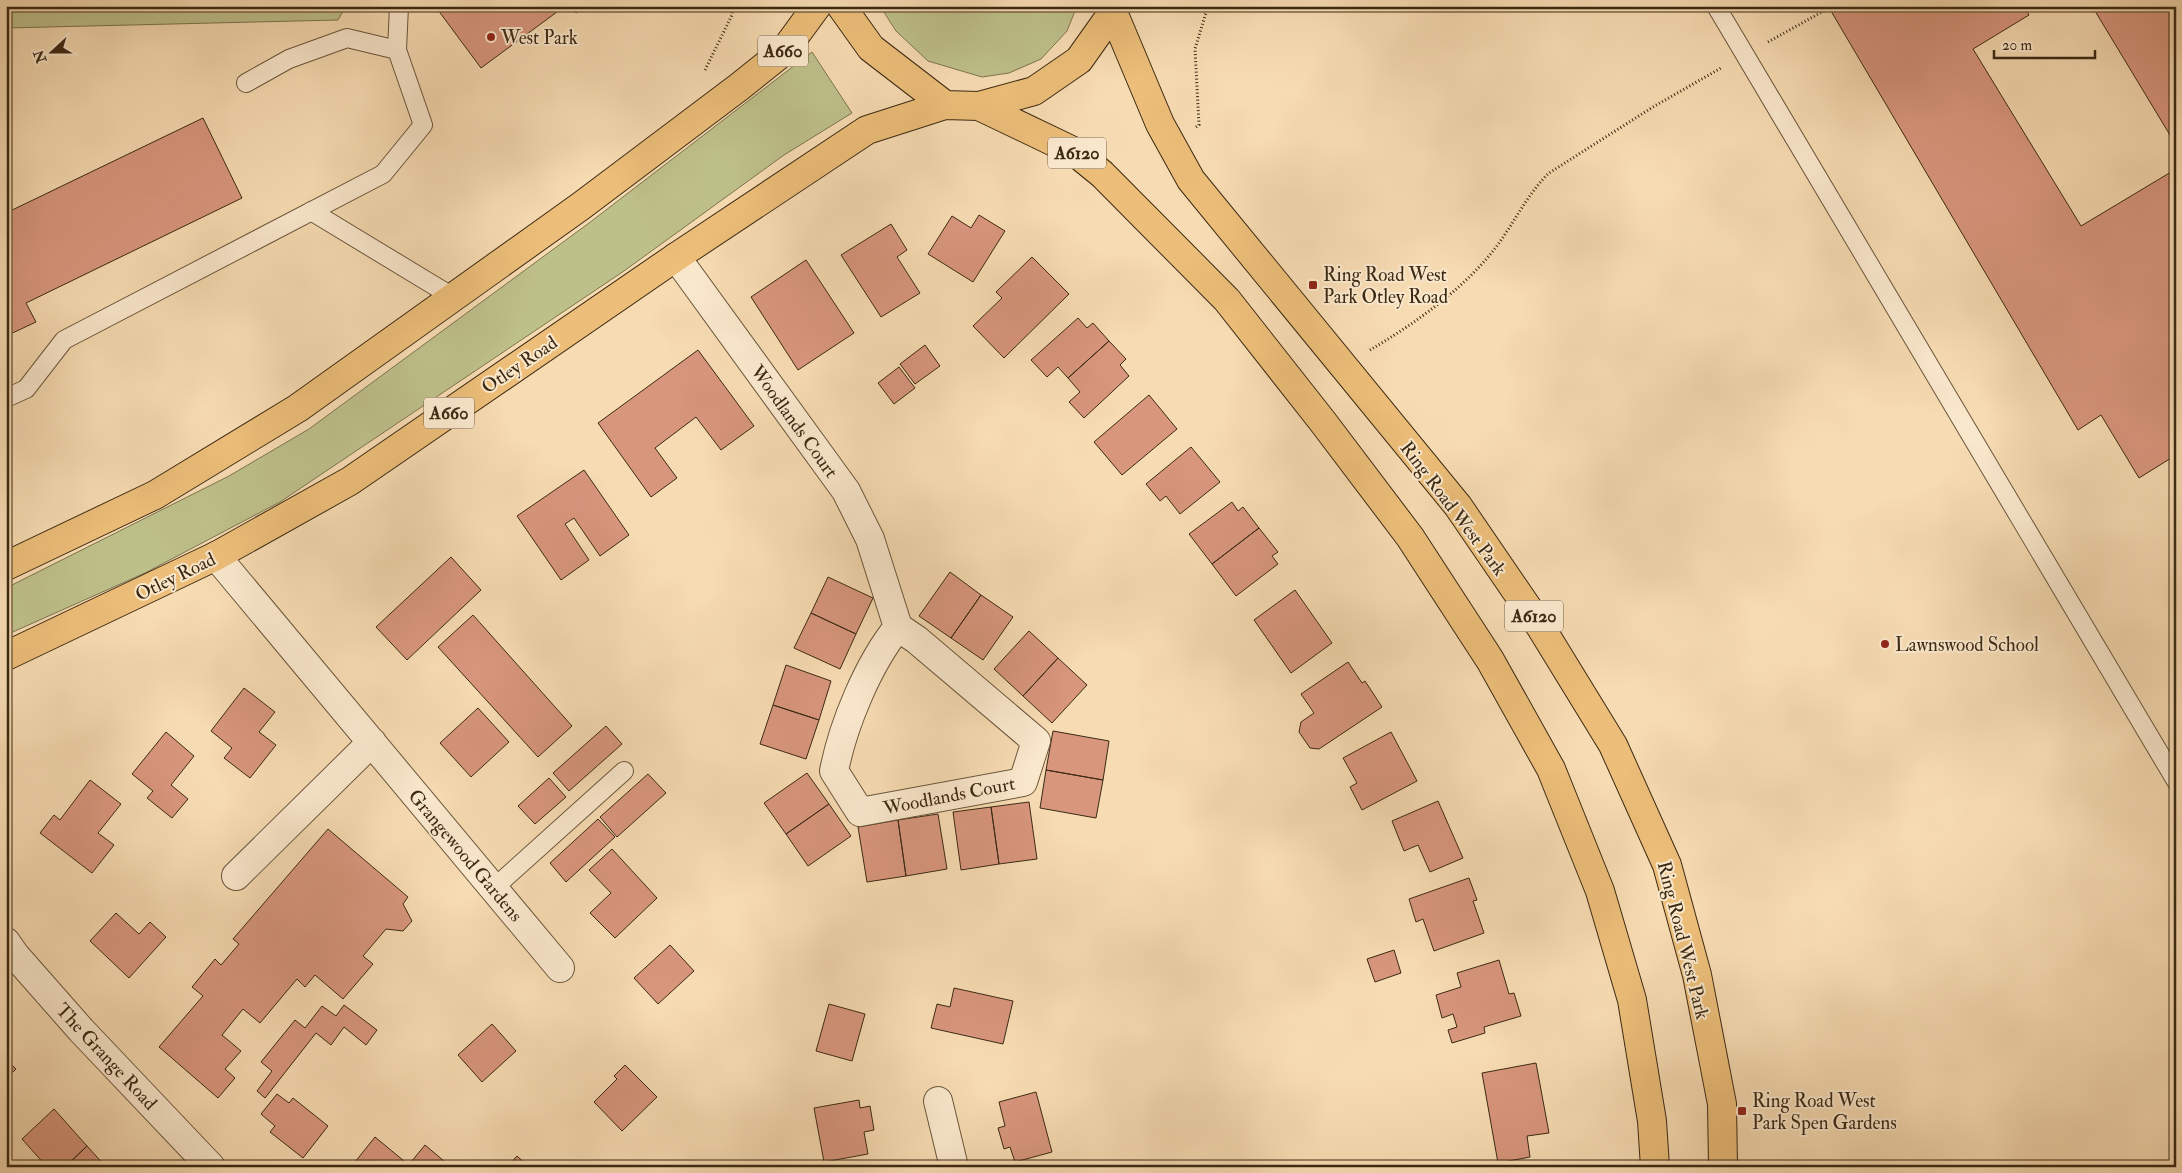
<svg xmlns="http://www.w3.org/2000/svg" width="2182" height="1173" viewBox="0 0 2182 1173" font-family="'IM FELL Double Pica',serif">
<rect width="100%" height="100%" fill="#f7dbb2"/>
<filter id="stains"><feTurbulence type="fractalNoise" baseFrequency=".004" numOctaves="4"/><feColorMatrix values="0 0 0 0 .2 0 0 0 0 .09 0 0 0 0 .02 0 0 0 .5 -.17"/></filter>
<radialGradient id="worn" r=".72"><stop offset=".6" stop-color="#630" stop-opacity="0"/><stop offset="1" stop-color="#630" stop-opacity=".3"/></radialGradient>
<!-- green -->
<path fill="#bec08a" stroke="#7c744e" d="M6,6H346L338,20L6,28Z
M880,6H1077L1067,31L1041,59L1009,73L982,77L928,61L896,31Z
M812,52L852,113L784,155L624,271L280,502L145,573L6,635V588L229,476L309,429L589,223Z"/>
<!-- building -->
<path fill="#d8967d" stroke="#3b2913" d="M435,6H565L481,68Z
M571,6H586L576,13Z
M1828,6H2024L2029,15L1973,49L2081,226L2176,169V455L2139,478L2101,415L2078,430Z
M2092,6H2176V145Z
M203,118L242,198L26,303L36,322L6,336V213Z
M979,215L1005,231L973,282L928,254L952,216L971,228Z
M891,224L907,250L897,257L920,293L881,317L841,255Z
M1032,257L1069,294L1004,358L973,326L1002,298L996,292Z
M806,260L854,333L798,370L751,297Z
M1078,318L1087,328L1093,323L1109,341L1068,378L1058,367L1047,377L1031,360Z
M1109,341L1126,359L1120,365L1129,376L1084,418L1069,402L1080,392L1068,378Z
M925,345L940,366L915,384L900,364Z
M698,350L754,426L721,450L696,417L655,448L677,478L651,497L598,423Z
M899,367L915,388L894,404L878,383Z
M1149,395L1177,429L1122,475L1094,442Z
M1191,447L1220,482L1180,514L1166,496L1160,501L1146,484Z
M584,470L629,535L600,556L574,518L565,524L589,560L561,580L517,516Z
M1232,502L1238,511L1243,507L1259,528L1212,564L1189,534Z
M1259,528L1278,552L1272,556L1278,564L1236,596L1212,564Z
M451,557L481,590L407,660L376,627Z
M950,572L981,595L951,638L919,616Z
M828,577L873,598L856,634L811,613Z
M1295,590L1332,643L1291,673L1254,620Z
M981,595L1013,617L983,660L951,638Z
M811,613L856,634L840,669L794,648Z
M473,615L572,726L538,757L438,647Z
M1029,631L1058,658L1023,696L994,669Z
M1058,658L1087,685L1052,723L1023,696Z
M1348,662L1362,683L1365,681L1382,707L1319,749L1310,748L1299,732L1301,722L1314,713L1301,694Z
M786,665L831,681L819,720L773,705Z
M244,688L275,712L259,732L276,745L250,778L224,758L232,748L211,731Z
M773,705L819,720L806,759L760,744Z
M478,708L509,742L471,777L440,743Z
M606,726L622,744L569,791L553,773Z
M1053,731L1109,741L1103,780L1046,770Z
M166,732L194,756L171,785L188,799L172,818L147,798L153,791L132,774Z
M1391,732L1417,781L1362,810L1350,787L1357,783L1343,758Z
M1046,770L1103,780L1096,818L1040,808Z
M807,773L829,804L786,834L764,803Z
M648,774L666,793L617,837L600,817Z
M549,778L566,797L535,824L518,806Z
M90,780L121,804L98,833L114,845L92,873L40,833L54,815L60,820Z
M1438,801L1463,858L1430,872L1418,845L1404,851L1392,821Z
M1029,802L1037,859L999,864L991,807Z
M829,804L851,836L808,866L786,834Z
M991,807L999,864L961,870L953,812Z
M938,814L947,869L906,876L898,820Z
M598,819L615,837L566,882L550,863Z
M898,820L906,876L867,882L858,827Z
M328,829L408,897L403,904L412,921L403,931L386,929L363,956L373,964L343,999L315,975L305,987L297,979L260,1023L243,1009L222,1035L241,1051L225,1069L235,1078L218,1098L159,1047L203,996L192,987L215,959L221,965L239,944L233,939Z
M612,849L657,898L615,938L590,913L611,893L589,870Z
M1469,878L1477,900L1473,901L1484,933L1434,951L1423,919L1416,922L1409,899Z
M116,913L139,934L150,922L166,937L129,978L90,941Z
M670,945L694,971L658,1004L634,978Z
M1394,950L1401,973L1375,982L1367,959Z
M1499,960L1509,994L1514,993L1521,1016L1484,1027L1485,1033L1452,1043L1448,1030L1457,1027L1453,1014L1442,1018L1436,995L1461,987L1457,973Z
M954,988L1013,1001L1003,1044L931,1028L937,1004L950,1007Z
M829,1004L865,1014L852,1061L816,1051Z
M344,1005L377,1030L366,1045L344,1027L331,1045L316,1033L265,1098L257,1091L272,1071L261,1062L295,1020L305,1028L322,1006L336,1016Z
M492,1024L516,1051L482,1082L458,1055Z
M6,1059L16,1069L6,1079Z
M1536,1063L1549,1133L1527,1136L1530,1157L1498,1163L1482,1073Z
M625,1065L657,1097L622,1131L594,1102L617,1079L614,1076Z
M1036,1092L1052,1152L1015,1162L1010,1147L1004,1149L998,1128L1005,1126L999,1102Z
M277,1094L289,1103L293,1098L328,1126L303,1158L270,1132L275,1126L261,1114Z
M859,1100L860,1108L870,1106L874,1130L864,1132L868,1154L824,1162L814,1108Z
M54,1109L87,1146L65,1167H47L22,1139Z
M375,1137L404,1161L399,1167H351Z
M425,1145L451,1167H407Z
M87,1146L106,1167H65Z
M517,1156L529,1167H507Z"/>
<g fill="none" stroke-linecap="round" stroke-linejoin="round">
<!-- lane casing -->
<g stroke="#6a563b" stroke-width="20">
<path id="lane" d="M1716,6L2176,781
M246,83L289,59L347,38L397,50
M311,211L453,297
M6,398L26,389L64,340L383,174L423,125L397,50L399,6
M494,888L624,771"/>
</g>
<!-- street casing -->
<g stroke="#6a563b" stroke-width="30">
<path id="street" d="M676,257L846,491L870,539L898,627C868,664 843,725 834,771L860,812L1023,782L1036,741L917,640L898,627
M216,556L560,968
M236,876L372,742
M6,942L15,955L81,1030L211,1167
M938,1101L954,1167"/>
</g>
<!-- highway casing -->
<g stroke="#3b2913" stroke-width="30">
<path id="highway" d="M841,6L871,48L945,105L979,106L1034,91L1079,60L1113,12
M1113,6V12L1160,124L1191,180L1458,506L1540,626L1613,745L1667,865L1697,975L1722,1104L1723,1167
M979,106L1075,152L1102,174L1227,300L1323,422L1410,537L1490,660L1551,769L1600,891L1632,1000L1652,1121L1655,1167
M6,566L155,495L298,408L581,206L739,87L784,51L817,6
M6,656L216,556L350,481L676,257L867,130L945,105"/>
</g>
<!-- path -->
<path stroke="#3b2913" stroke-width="3" stroke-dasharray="1 2.5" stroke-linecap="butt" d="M1768,42L1829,8
M705,70L732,15V6
M1196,127L1199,125L1195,49L1208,6
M1370,350C1414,324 1461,291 1493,251C1513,226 1526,195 1549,173L1653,107L1721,68
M2156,1167L2176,1160"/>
<!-- lane -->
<use href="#lane" stroke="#fae8cd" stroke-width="18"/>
<!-- street -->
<use href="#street" stroke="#fae8cd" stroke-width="28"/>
<!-- highway -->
<use href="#highway" stroke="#ecbe79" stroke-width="28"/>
</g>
<!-- markers -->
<g fill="#8f2418" stroke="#fae8cd" stroke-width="2">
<circle cx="491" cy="37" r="5"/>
<rect x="1308" y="280" width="10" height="10" rx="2.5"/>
<circle cx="1885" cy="644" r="5"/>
<rect x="1737" y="1106" width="10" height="10" rx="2.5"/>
</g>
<g text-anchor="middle" stroke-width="4" stroke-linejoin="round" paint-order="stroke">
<!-- shield labels -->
<g fill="#fae8cd" stroke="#74624b" stroke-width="1">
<rect x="758" y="35.5" width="50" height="31" rx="4"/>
<rect x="1048" y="137.5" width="58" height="31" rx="4"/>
<rect x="424" y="397.5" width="50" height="31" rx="4"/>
<rect x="1505" y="600.5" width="58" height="31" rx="4"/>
</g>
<g font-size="18" font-weight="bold" fill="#3b2913">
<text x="783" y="57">A660</text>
<text x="1077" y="159">A6120</text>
<text x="449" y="419">A660</text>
<text x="1534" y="622">A6120</text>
</g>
<!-- poi labels -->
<g font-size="19" fill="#3b2913" stroke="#fae8cd" text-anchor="start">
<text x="501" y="44">West Park</text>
<text x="1323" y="281">Ring Road West<tspan x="1323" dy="22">Park Otley Road</tspan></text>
<text x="1895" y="651">Lawnswood School</text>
<text x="1752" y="1107">Ring Road West<tspan x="1752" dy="22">Park Spen Gardens</tspan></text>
</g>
<!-- street labels -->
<g font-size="19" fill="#3b2913" stroke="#fae8cd">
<text transform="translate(519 364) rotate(-34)" y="7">Otley Road</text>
<text transform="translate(795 421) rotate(54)" y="7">Woodlands Court</text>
<text transform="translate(1454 508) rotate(53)" y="7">Ring Road West Park</text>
<text transform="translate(175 576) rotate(-26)" y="7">Otley Road</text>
<text transform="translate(949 795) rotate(-11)" y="7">Woodlands Court</text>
<text transform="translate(466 855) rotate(50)" y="7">Grangewood Gardens</text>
<text transform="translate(1684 940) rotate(76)" y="7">Ring Road West Park</text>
<text transform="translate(107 1056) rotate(47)" y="7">The Grange Road</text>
</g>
</g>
<!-- margin -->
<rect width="2182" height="1173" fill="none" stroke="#f7dbb2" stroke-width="25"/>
<rect x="8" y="8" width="2167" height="1158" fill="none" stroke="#3b2913" stroke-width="2.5"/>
<rect x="12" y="12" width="2157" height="1148" fill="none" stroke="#3b2913"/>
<!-- north arrow -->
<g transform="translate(52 52) rotate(249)" stroke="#fae8cd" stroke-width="4" paint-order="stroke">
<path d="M0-4L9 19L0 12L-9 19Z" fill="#3b2913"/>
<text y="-8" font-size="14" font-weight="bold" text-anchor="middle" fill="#3b2913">N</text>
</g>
<!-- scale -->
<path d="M1994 50v8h101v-8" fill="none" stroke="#3b2913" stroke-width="2.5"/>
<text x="2002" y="50" font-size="15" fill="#3b2913" stroke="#fae8cd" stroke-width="4" paint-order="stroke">20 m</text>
<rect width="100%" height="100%" filter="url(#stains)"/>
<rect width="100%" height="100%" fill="url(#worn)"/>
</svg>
